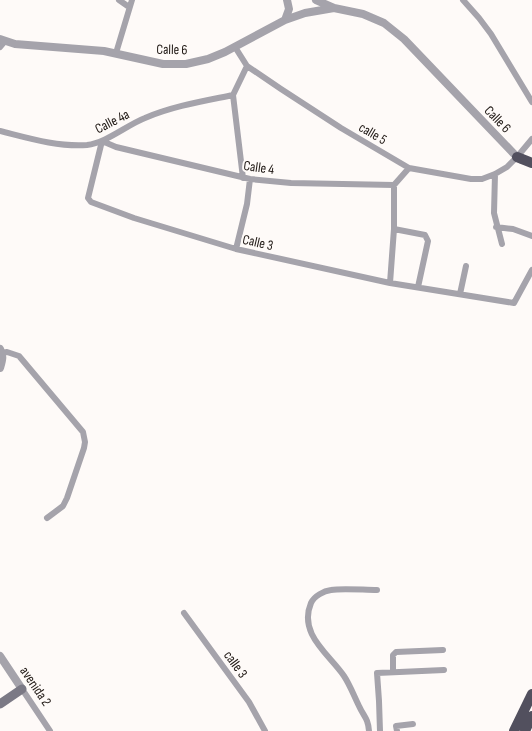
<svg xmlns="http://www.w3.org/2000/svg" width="532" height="731" viewBox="0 0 532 731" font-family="'Sofia Sans Condensed',sans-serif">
<rect width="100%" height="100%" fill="#fefaf8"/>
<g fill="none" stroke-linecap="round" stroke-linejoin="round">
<!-- minor -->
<path stroke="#a5a3ab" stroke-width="6" d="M119,0L129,7
M463,0L479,18L491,34L532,102
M0,47L5,41
M235,47L247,66L281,89L341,128L409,168L471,179H482L495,174L507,167L517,157L532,139
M116,53L132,0
M0,131C28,138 57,147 87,145C106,143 127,125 145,118C173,106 204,101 233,95
M495,174L494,213L502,244
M243,178L233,95L247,66
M394,185V229L390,283L236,249L134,218L91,202L88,198L102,141L116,147L250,179L291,183L394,185L409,168
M496,227L513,229L532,236
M394,229L425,235L428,241L418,287
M236,249L247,204L250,179
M390,283L514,303L532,270
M460,294L466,266
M2,353L7,352L19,356L83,432L85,442L84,448L67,498L63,506L47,518
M184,613L249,702L265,731
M393,672V655L396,652L443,650
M22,689L50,731
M369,731C368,718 364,717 359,706C354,696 350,685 344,676C329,654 298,634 311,603C314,596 324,591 331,590C342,588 364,590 377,590
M380,731L379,701L377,673L444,670
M397,731L396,726L413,724"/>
<!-- tertiary -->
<path stroke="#a5a3ab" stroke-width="8" d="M316,0L334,8L363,14L384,23L404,39L517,157L522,160
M285,20L289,9L287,0
M0,39L15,44L104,51L163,64H186L208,59L225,52L285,20L305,13L334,8
M0,349C4,356 2,361 0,368
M0,656L22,689"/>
<!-- secondary -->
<path stroke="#7b7985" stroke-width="9" d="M0,704L22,689"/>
<!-- trunk -->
<path stroke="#52505e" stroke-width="10" d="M517,157L532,163
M514,731L532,694
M525,731L532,716"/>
</g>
<g text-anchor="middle" stroke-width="4" stroke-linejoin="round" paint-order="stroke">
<!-- street labels -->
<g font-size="14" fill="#1f1814" stroke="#fefaf8">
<text transform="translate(172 49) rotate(1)" y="5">Calle 6</text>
<text transform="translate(498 119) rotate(46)" y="5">Calle 6</text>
<text transform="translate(112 121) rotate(-27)" y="5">Calle 4a</text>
<text transform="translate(373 133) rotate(30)" y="5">calle 5</text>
<text transform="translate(259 167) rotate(8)" y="5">Calle 4</text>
<text transform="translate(258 242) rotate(13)" y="5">Calle 3</text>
<text transform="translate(236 664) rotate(54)" y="5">calle 3</text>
<text transform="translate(36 686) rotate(56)" y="5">avenida 2</text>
</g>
</g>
</svg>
